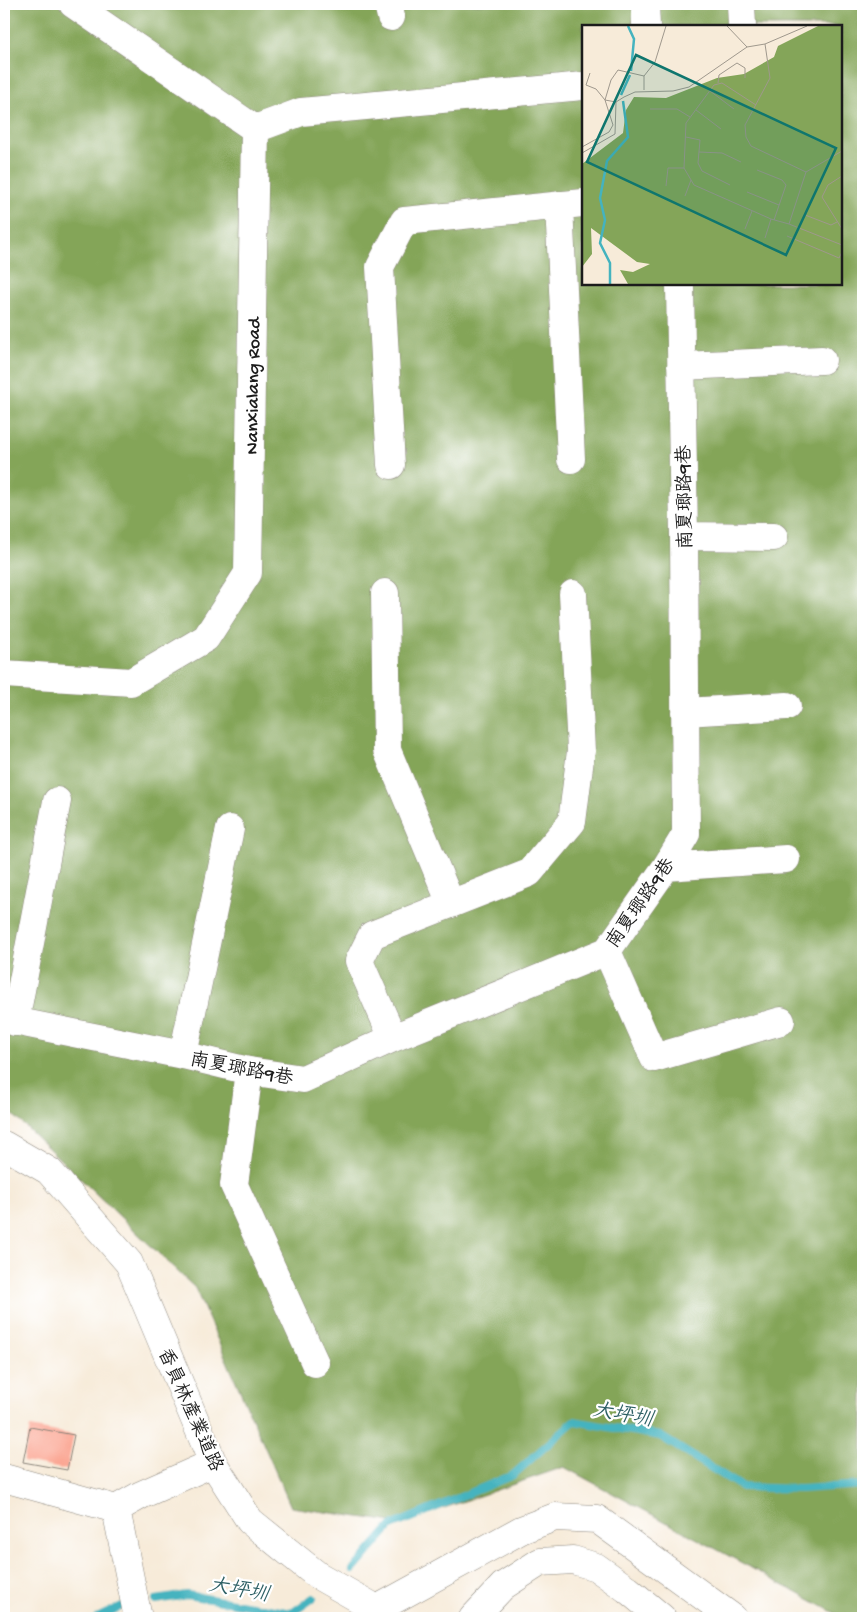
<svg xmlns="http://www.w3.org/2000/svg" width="867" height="1622" viewBox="0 0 867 1622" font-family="'Gochi Hand','LXGW WenKai TC',sans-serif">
<rect width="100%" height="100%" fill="#fff"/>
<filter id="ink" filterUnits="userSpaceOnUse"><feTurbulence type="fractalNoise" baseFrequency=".02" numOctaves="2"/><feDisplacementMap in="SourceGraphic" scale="10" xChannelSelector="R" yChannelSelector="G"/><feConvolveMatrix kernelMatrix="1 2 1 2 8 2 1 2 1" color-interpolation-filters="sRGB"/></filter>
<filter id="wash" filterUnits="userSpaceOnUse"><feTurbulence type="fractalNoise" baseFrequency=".0096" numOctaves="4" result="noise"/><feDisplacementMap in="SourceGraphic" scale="20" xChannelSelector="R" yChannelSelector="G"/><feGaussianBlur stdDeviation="1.12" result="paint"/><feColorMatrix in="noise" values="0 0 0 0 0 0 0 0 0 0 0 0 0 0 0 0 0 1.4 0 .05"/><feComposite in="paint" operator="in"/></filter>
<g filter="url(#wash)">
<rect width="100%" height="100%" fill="#f7ebd9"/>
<!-- forest -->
<path fill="#84a559" stroke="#50603a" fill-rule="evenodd" d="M4,4H863V1618H844L564,1467L400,1523L291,1507L195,1288L4,1106ZM583,26H841V284H583Z"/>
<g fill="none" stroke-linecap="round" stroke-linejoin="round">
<!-- stream -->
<path stroke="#44b3bf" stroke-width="8" d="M353,1570L391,1526L513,1475L574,1421L660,1436L742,1487L801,1489L863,1485
M156,1600L187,1595L292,1613L313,1598
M97,1618L124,1605"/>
</g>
<g id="blocks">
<!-- building -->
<path fill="#fba491" d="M30,1427L74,1435L67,1470L23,1462Z"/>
</g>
</g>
<g filter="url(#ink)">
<use href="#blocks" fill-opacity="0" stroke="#8a847a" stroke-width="1"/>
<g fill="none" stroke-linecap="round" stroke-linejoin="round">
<!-- minor casing -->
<g stroke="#8a847a" stroke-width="29">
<path id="minor" d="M388,4L391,17
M645,4L646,26
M741,4L742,26
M255,129L301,112L583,86
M559,205L571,459
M681,366L822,360
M391,465L380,267L404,221L583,203
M684,536L774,537
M385,593L387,750L451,904
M4,674L131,682L206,638L248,573L255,129L73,4
M685,712L787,706
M666,867L786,859
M607,951L654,1058L781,1021
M4,1019L183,1055L249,1071L303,1079L393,1038L607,951L666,867L686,834L684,536L680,284
M15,1022L57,801
M393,1038L359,961L372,935L529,873L572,822L581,751L573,594
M183,1055L230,829
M249,1071L234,1185L315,1363
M4,1145L49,1171L129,1263L213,1463L250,1521L317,1575L377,1609L521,1530L555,1517L597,1519L733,1618
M4,1478L116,1509
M138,1618L116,1509L141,1495L213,1463
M473,1618L503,1586L540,1562L573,1560L596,1567L627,1589L662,1618"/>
</g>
<!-- minor -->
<use href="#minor" stroke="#fff" stroke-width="28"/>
</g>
</g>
<g text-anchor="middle" stroke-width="4.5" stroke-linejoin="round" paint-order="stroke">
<!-- street labels -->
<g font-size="19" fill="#1c1c1c" stroke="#fff">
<text transform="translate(251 386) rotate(-89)" y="7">Nanxialang Road</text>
<text transform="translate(683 497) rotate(-91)" y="7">南夏瑯路9巷</text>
<text transform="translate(639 902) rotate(-55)" y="7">南夏瑯路9巷</text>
<text transform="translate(242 1067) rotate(11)" y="7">南夏瑯路9巷</text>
<text transform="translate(192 1409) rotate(66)" y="7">香員林產業道路</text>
</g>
<!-- water labels -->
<g font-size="20" font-style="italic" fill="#2e6065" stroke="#fff">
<text transform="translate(623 1413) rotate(10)" y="7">大坪圳</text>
<text transform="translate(239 1588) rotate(10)" y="7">大坪圳</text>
</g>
</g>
<!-- overview -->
<g transform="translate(582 25)">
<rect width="260" height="260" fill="#f7ebd9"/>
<path d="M236,1H260V259H46L38,245L51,247L68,239L55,237L9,203L10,229L0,242V139L41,108L44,85L52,72L84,73L135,53L162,49L192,32L196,21Z" fill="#84a559"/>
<path fill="none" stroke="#44b3bf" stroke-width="2.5" d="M46,1L52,14L49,46M39,70L48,50M28,259V238L18,218L23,195L18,173L25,136L46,112L41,76"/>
<path fill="none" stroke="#9f988d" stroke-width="1" d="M145,1L165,22M183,19L188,53L163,100L164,112L169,121L224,147L260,126M62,51L73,37L84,1M136,58L137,50L155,38L163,43V53M128,66L152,84M34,77L23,75L29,55L36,45L62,51V65M174,80L140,58L132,60L104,98L102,143L112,160L189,194L207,199M68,84H95L108,92M114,85L139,104M104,112L118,115L116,138L120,146L148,160M0,122L27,107L31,100L23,75L14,64L4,60L8,48M117,127L140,128L159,137M0,128L33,109L34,77L42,72L53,67L91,66L107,62L165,22L183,19L225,1M175,145L200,155L204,160L192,195M224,147L207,199L260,220M260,151L246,160L240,172L260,204M84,161L86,143H102M165,167L197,180M103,171L109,155M223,190L249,200L255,197M163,204L170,186M205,211L257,233L260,227M183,213L189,194"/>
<path fill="#0f766e" fill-opacity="0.15" stroke="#0f766e" stroke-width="2.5" d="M54,30L254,123L204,230L5,137Z"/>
<rect width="260" height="260" fill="none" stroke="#1c1c1c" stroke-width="2.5"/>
</g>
<!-- margin -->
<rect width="867" height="1622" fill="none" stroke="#fff" stroke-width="20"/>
</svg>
